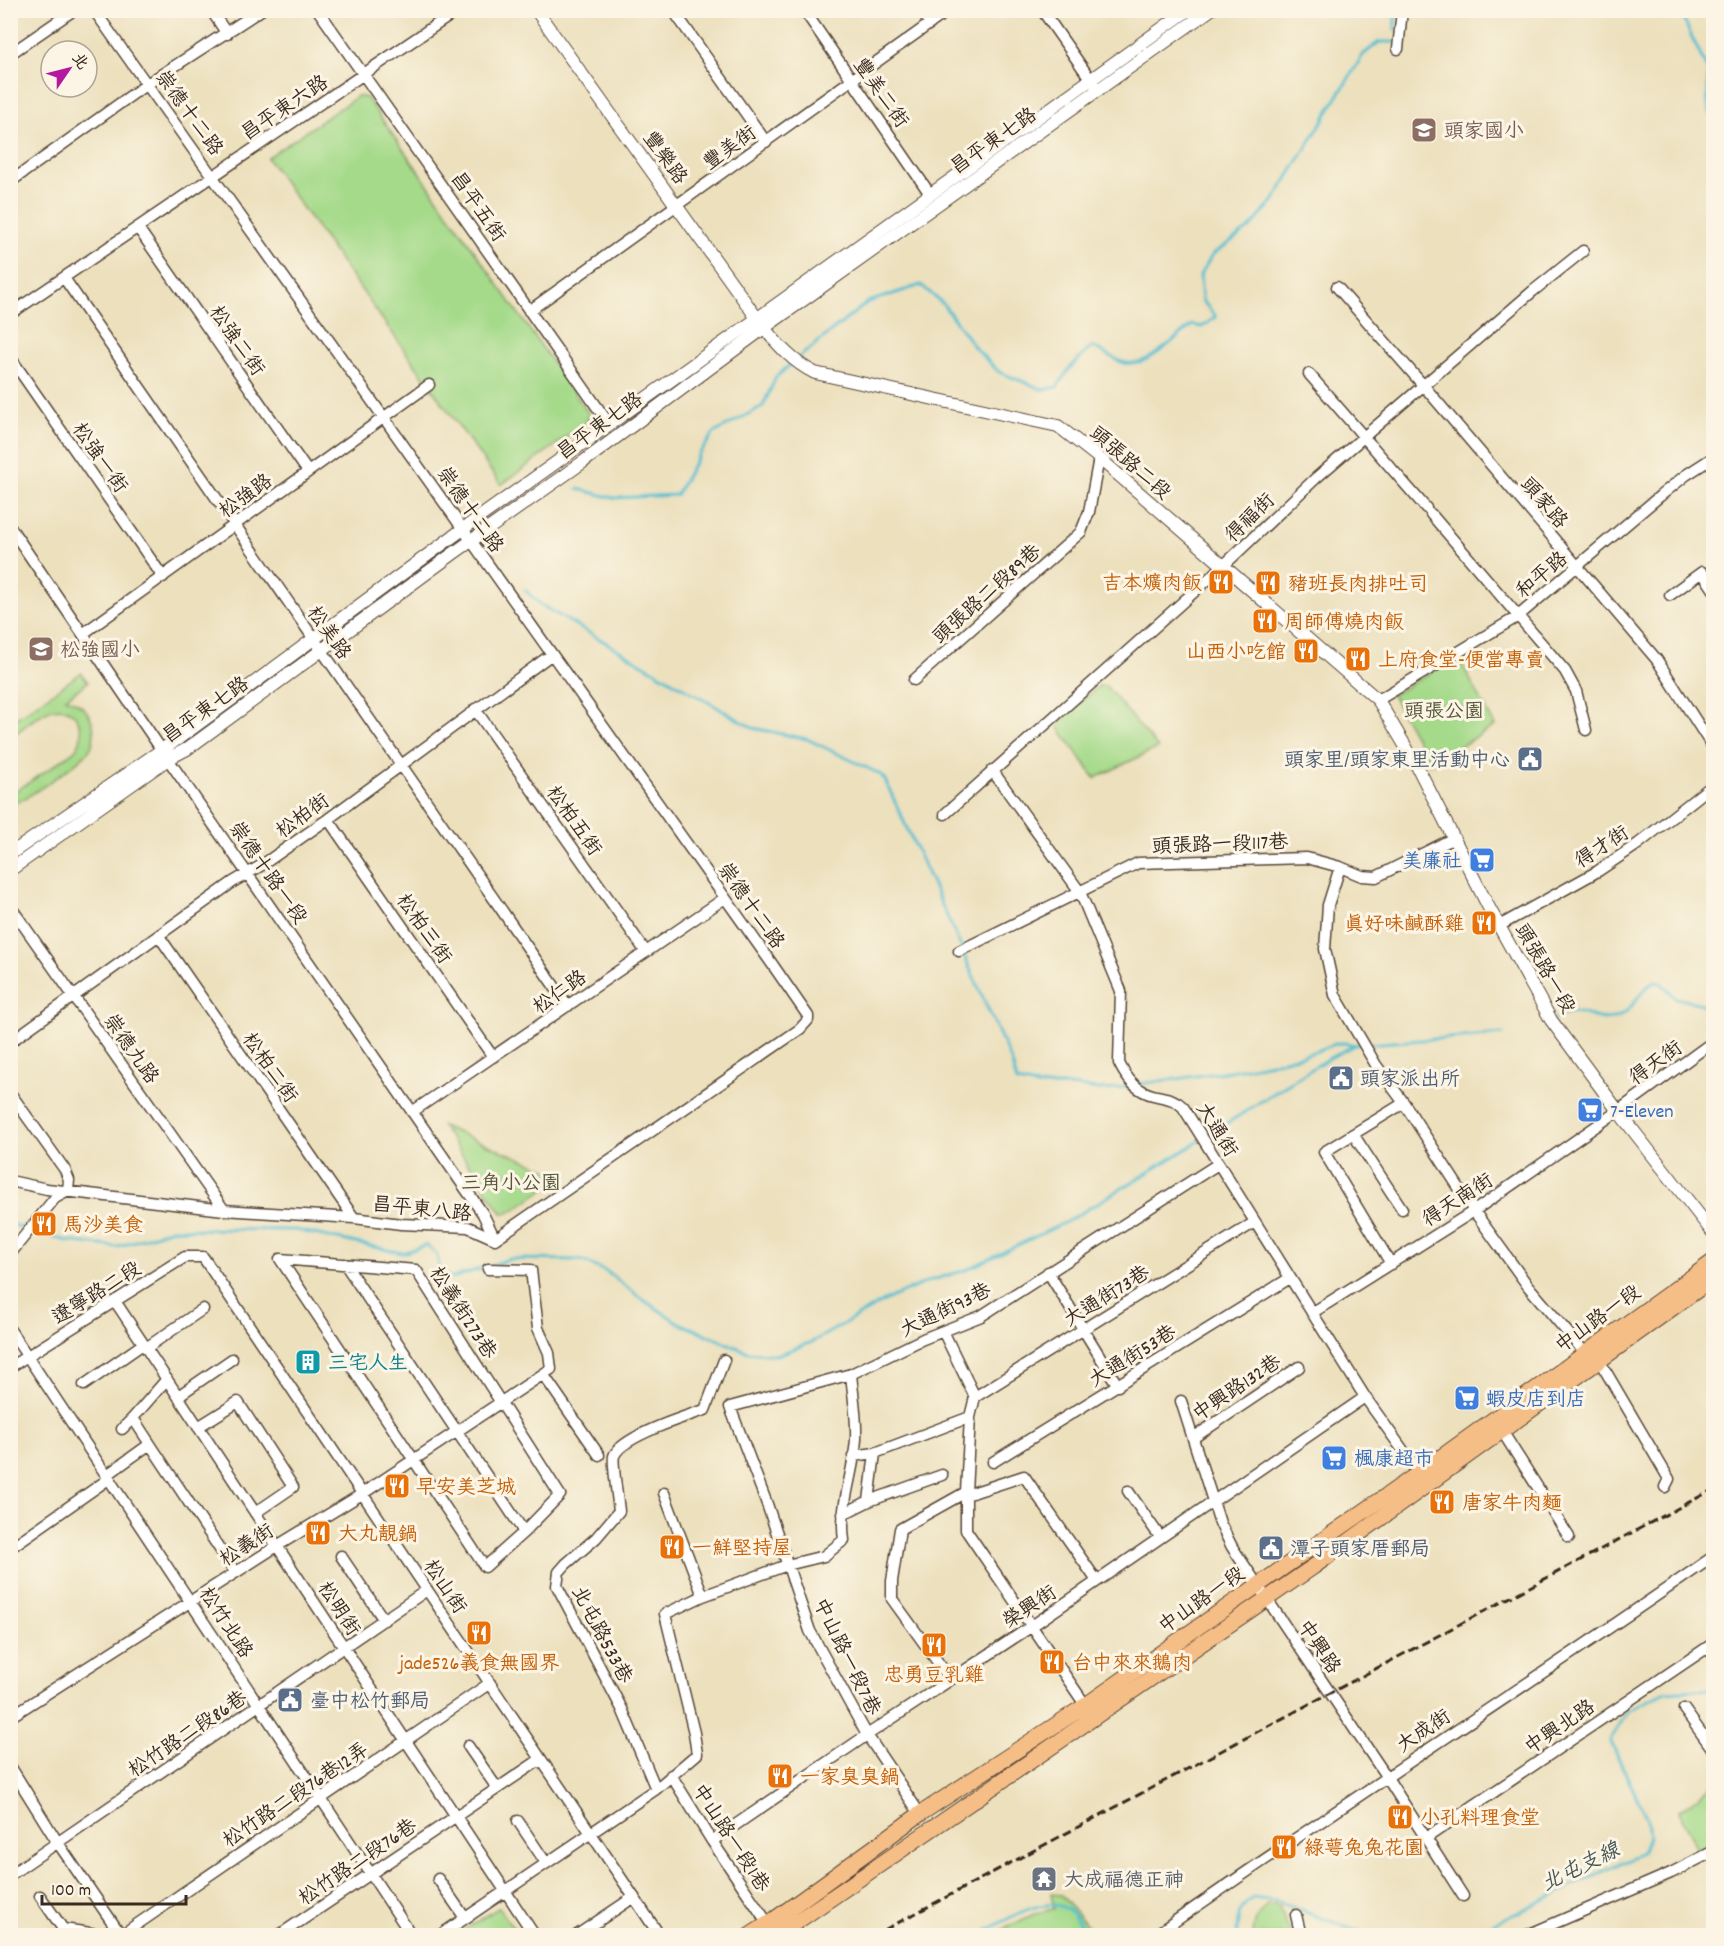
<svg xmlns="http://www.w3.org/2000/svg" width="1724" height="1946" viewBox="0 0 1724 1946" font-family="Dekko,'LXGW WenKai TC',sans-serif">
<rect width="100%" height="100%" fill="#fcf5e5"/>
<filter id="ink" filterUnits="userSpaceOnUse"><feTurbulence type="fractalNoise" baseFrequency=".0167" numOctaves="2"/><feDisplacementMap in="SourceGraphic" scale="12" xChannelSelector="R" yChannelSelector="G"/><feConvolveMatrix kernelMatrix="1 2 1 2 8 2 1 2 1" color-interpolation-filters="sRGB"/></filter>
<filter id="wash" filterUnits="userSpaceOnUse"><feTurbulence type="fractalNoise" baseFrequency=".008" numOctaves="4" result="noise"/><feDisplacementMap in="SourceGraphic" scale="24" xChannelSelector="R" yChannelSelector="G"/><feGaussianBlur stdDeviation="1.35" result="paint"/><feColorMatrix in="noise" values="0 0 0 0 0 0 0 0 0 0 0 0 0 0 0 0 0 1.4 0 .05"/><feComposite in="paint" operator="in"/></filter>
<g filter="url(#wash)">
<rect width="100%" height="100%" fill="#ece0bd"/>
<!-- green -->
<path fill="#a5da8a" stroke="#708254" stroke-width="1.5" d="M358,96L367,98L589,414L587,422L501,485L267,158Z
M1458,657L1495,726L1430,764L1392,695Z
M81,673L88,682L66,698C76,701 85,707 90,717C95,727 95,740 90,749C81,762 26,800 11,805V793C19,790 70,755 76,749C89,732 76,703 53,709C40,712 22,729 11,737V722Z
M1099,686H1106L1158,748L1095,778L1059,728L1060,721Z
M442,1126L563,1176L509,1213H502Z
M1713,1785V1841L1697,1850L1679,1811Z
M1051,1894L1061,1895L1095,1935H991L1036,1913L1054,1909Z
M1268,1904L1279,1906L1291,1935H1253C1254,1922 1258,1912 1268,1904Z
M498,1908L500,1909L518,1935H456Z"/>
<g fill="none" stroke-linecap="round" stroke-linejoin="round">
<!-- stream -->
<path stroke="#54bed1" stroke-width="3" d="M1679,10L1708,71V105L1714,124
M1395,30V10
M797,359L868,302L921,285L943,304L975,348L999,372L1044,390L1057,387L1070,368L1092,346C1102,351 1112,358 1122,362C1145,371 1175,338 1192,325L1202,327L1216,317L1202,300L1200,275L1213,254L1250,228L1274,200L1363,55L1379,42H1395
M578,489L613,498L676,495L699,454L714,433L763,406L776,377L792,363
M525,590L541,605L753,728L807,739L880,774L885,780L961,947
M963,953L1012,1063L1017,1082L1037,1086H1069L1107,1090L1130,1086
M1555,1019C1560,1017 1567,1012 1572,1012C1586,1012 1598,1022 1614,1018C1633,1014 1638,989 1655,982L1661,983L1676,998L1702,1004L1714,1014
M1367,1044L1503,1034
M1139,1084C1198,1076 1257,1069 1314,1052C1330,1047 1338,1039 1354,1045
M10,1224L27,1229
M34,1231L67,1241L117,1247L172,1229L296,1230L402,1253L427,1245L437,1255L440,1271L452,1278L486,1267
M492,1265L510,1259L581,1260L607,1272L645,1301L679,1323L748,1352L777,1355L812,1342L886,1300L929,1281L966,1270L1068,1221L1190,1147L1324,1061L1354,1045L1360,1044
M978,1936C1001,1923 1047,1890 1071,1912C1077,1918 1082,1928 1087,1936
M1237,1936C1237,1920 1239,1906 1253,1898L1276,1901L1370,1936
M1469,1936L1641,1853L1649,1837L1647,1819L1610,1740L1628,1711L1666,1692L1714,1689"/>
</g>
</g>
<g filter="url(#ink)">
<g fill="none" stroke-linecap="round" stroke-linejoin="round">
<!-- minor casing -->
<g stroke="#564536" stroke-width="13">
<path id="minor" d="M211,10L227,34
M318,10L609,424
M673,10L766,142
M804,10L930,194
M921,10L930,24
M1042,10L1098,90
M1398,49L1402,10
M10,54L74,10
M10,182L147,84L261,10
M138,228L308,472
M64,278L568,1006
M1337,287L1423,385L1657,660L1714,749
M529,311L949,10
M10,314L458,10
M10,357L163,577
M1309,374L1426,508
M1431,514L1565,671L1576,691L1586,730
M10,527L161,749L483,1214L495,1239
M1670,595L1702,572L1714,590
M84,633L429,385
M914,680L1081,532L1089,512L1099,458
M1378,700L1517,617L1660,496L1686,475L1714,457
M475,709L646,952
M992,770L1080,892L1121,991L1119,1063C1126,1078 1136,1091 1153,1095C1165,1098 1174,1098 1183,1107L1365,1397L1422,1477
M945,814L1222,567L1316,478L1533,291L1583,251
M328,819L493,1057
M1340,867L1328,905L1325,949L1335,995L1376,1065L1404,1103L1474,1211L1528,1286L1585,1353
M10,906L224,1210
M1499,926L1598,871L1638,844L1714,784
M159,936L354,1218
M959,951L1138,863L1307,858L1340,867L1362,876L1376,877L1454,838
M10,1042L233,882L262,865L328,819L552,654
M10,1093L65,1170L69,1180L68,1191L55,1198L10,1254
M412,1112L725,898
M1353,1134L1402,1209
M10,1181L47,1189L224,1210L354,1218L401,1224L468,1227L495,1239L800,1029L808,1020V1016L770,961L94,10
M280,1259L416,1270L560,1495L524,1532L485,1567Z
M345,1264L524,1532
M1391,1264L1324,1152L1404,1103
M1048,1272L1118,1386
M115,1301L535,1936
M1312,1313L1474,1211L1618,1111L1714,1041
M10,1330L412,1936
M943,1331L975,1397
M146,1348L203,1309
M1599,1360L1669,1479L1665,1487
M10,1367L185,1257H203L660,1936
M543,1374L599,1455
M84,1385L143,1344
M178,1396L232,1359
M975,1397L970,1417L966,1492V1530L1088,1709
M975,1397L1255,1222
M1181,1401L1220,1523L1232,1547L1386,1776L1463,1896
M198,1427L238,1402L293,1487L255,1513
M122,1429L133,1418
M1502,1431L1569,1537
M1193,1438L1299,1367
M150,1444L133,1418L167,1379
M853,1456L875,1453L970,1417
M993,1462L1290,1278
M107,1475L150,1444L235,1572
M1128,1491L1160,1537
M664,1493L703,1596
M966,1495L1024,1476L1097,1581
M869,1501L875,1453
M843,1514L869,1501L942,1475
M10,1548L110,1478
M341,1556L384,1620
M950,1679L892,1599V1581L900,1529L966,1492
M1684,1709L1714,1751
M10,1717L277,1546L362,1494L551,1369L549,1353L538,1328L531,1270L488,1269
M468,1746L497,1788
M10,1766L58,1843L121,1935
M671,1775L712,1841L771,1928
M656,1789L622,1709L557,1586L559,1572L566,1564L596,1538L619,1511C618,1501 612,1462 614,1456C621,1437 686,1416 705,1410L724,1360
M920,1814L867,1735L810,1631L767,1504L730,1407L851,1374L923,1339L981,1316L1218,1164
M518,1821L546,1863
M1426,1838L1714,1643
M712,1841L867,1735L1032,1626L1365,1397
M10,1875L427,1590
M438,1879L465,1918
M40,1896L63,1929L111,1936
M1296,1915L1301,1936
M120,1936L490,1683
M278,1936L541,1759
M439,1936L656,1789L697,1754L694,1733L665,1614L703,1596L787,1565L824,1556L844,1540C839,1506 854,1473 856,1439C857,1417 853,1396 851,1374
M576,1936L634,1897
M1154,1936C1339,1806 1529,1685 1714,1556
M1525,1936L1671,1873L1714,1851"/>
</g>
<!-- tertiary casing -->
<g stroke="#564536" stroke-width="14">
<path id="tertiary" d="M536,10L764,328C779,346 793,362 815,373L1058,426L1099,458L1378,700L1416,764L1488,906L1551,1020L1618,1111L1714,1234
M10,854L179,738L463,529L1188,10
M10,870L168,759L187,749L454,553L583,462L764,328L1210,10"/>
</g>
<!-- primary casing -->
<g stroke="#564536" stroke-width="17">
<path id="primary" d="M749,1936L775,1919L920,1814L1086,1705L1419,1473L1714,1261
M776,1936L1313,1567L1714,1278"/>
</g>
<!-- minor -->
<use href="#minor" stroke="#fff" stroke-width="10"/>
<!-- tertiary -->
<use href="#tertiary" stroke="#fff" stroke-width="12"/>
<!-- primary -->
<use href="#primary" stroke="#f6be87" stroke-width="15"/>
<!-- rail -->
<path stroke="#3b2a1e" stroke-width="3" stroke-dasharray="9 4.5" stroke-linecap="butt" d="M873,1936L1714,1489"/>
</g>
</g>
<!-- icons -->
<defs>
<g id="school-square" transform="scale(1.35)"><rect x="-9" y="-9" width="18" height="18" rx="4" fill="#8d6e63" stroke="#fcf5e5"/><path d="M0-5L7-2L0 1L-7-2ZM-4 1L0 2.5L4 1V4Q0 6-4 4Z" fill="#fff"/></g>
<g id="restaurant-square" transform="scale(1.35)"><rect x="-9" y="-9" width="18" height="18" rx="4" fill="#e8710a" stroke="#fcf5e5"/><path d="M-5-6h1v4h1v-4h1v4h1v-4h1v5L-1.5 .5V6h-2V.5L-5-1ZM5-6V6H3V1.5H1.5Q1.5-4 5-6Z" fill="#fff"/></g>
<g id="civic-square" transform="scale(1.35)"><rect x="-9" y="-9" width="18" height="18" rx="4" fill="#5c6f8a" stroke="#fcf5e5"/><path d="M-.6-6.5H3V-4.5H.6V-3L4-1V1h2V6H-6V1h2V-1L-.6-3ZM-1.2 2.5V6h2.4V2.5Z" fill="#fff"/></g>
<g id="supermarket-square" transform="scale(1.35)"><rect x="-9" y="-9" width="18" height="18" rx="4" fill="#3f7fe0" stroke="#fcf5e5"/><path d="M-6-5.5h2.5l.6 2H6L4.5 2H-2.5L-4.4-4H-6ZM-1.5 3.2a1.3 1.3 0 1 0 .1 0ZM3 3.2a1.3 1.3 0 1 0 .1 0Z" fill="#fff"/></g>
<g id="building-square" transform="scale(1.35)"><rect x="-9" y="-9" width="18" height="18" rx="4" fill="#0f9aa8" stroke="#fcf5e5"/><path d="M-4-6H4V6H1V3H-1V6H-4ZM-2.5-4.3h1.7v1.8h-1.7ZM.8-4.3h1.7v1.8H.8ZM-2.5-1h1.7V.8h-1.7ZM.8-1h1.7V.8H.8Z" fill="#fff"/></g>
<g id="temple-square" transform="scale(1.35)"><rect x="-9" y="-9" width="18" height="18" rx="4" fill="#6b7280" stroke="#fcf5e5"/><path d="M0-6L5-2H3V0L6.5 2.5H4V6H1.5V3h-3V6H-4V2.5H-6.5L-3 0V-2H-5Z" fill="#fff"/></g>
</defs>
<g fill-rule="evenodd">
<use href="#school-square" x="1424" y="130"/>
<use href="#restaurant-square" x="1221" y="582"/>
<use href="#restaurant-square" x="1268" y="583"/>
<use href="#restaurant-square" x="1265" y="621"/>
<use href="#school-square" x="41" y="649"/>
<use href="#restaurant-square" x="1306" y="651"/>
<use href="#restaurant-square" x="1358" y="659"/>
<use href="#civic-square" x="1530" y="759"/>
<use href="#supermarket-square" x="1482" y="860"/>
<use href="#restaurant-square" x="1484" y="923"/>
<use href="#civic-square" x="1341" y="1078"/>
<use href="#supermarket-square" x="1590" y="1110"/>
<use href="#restaurant-square" x="44" y="1224"/>
<use href="#building-square" x="308" y="1362"/>
<use href="#supermarket-square" x="1467" y="1398"/>
<use href="#supermarket-square" x="1334" y="1458"/>
<use href="#restaurant-square" x="397" y="1486"/>
<use href="#restaurant-square" x="1442" y="1502"/>
<use href="#restaurant-square" x="318" y="1533"/>
<use href="#restaurant-square" x="672" y="1547"/>
<use href="#civic-square" x="1271" y="1548"/>
<use href="#restaurant-square" x="479" y="1633"/>
<use href="#restaurant-square" x="934" y="1645"/>
<use href="#restaurant-square" x="1052" y="1662"/>
<use href="#civic-square" x="290" y="1700"/>
<use href="#restaurant-square" x="780" y="1776"/>
<use href="#restaurant-square" x="1400" y="1817"/>
<use href="#restaurant-square" x="1284" y="1847"/>
<use href="#temple-square" x="1044" y="1879"/>
</g>
<g text-anchor="middle" stroke-width="6" stroke-linejoin="round" paint-order="stroke">
<!-- street labels -->
<g font-size="20" fill="#3b2a1e" stroke="#fcf5e5">
<text transform="translate(882 92) rotate(55)" y="7">豐美二街</text>
<text transform="translate(284 107) rotate(-34)" y="7">昌平東六路</text>
<text transform="translate(190 112) rotate(54)" y="7">崇德十二路</text>
<text transform="translate(993 140) rotate(-35)" y="7">昌平東七路</text>
<text transform="translate(729 147) rotate(-36)" y="7">豐美街</text>
<text transform="translate(666 157) rotate(54)" y="7">豐樂路</text>
<text transform="translate(479 206) rotate(55)" y="7">昌平五街</text>
<text transform="translate(238 340) rotate(55)" y="7">松強二街</text>
<text transform="translate(599 425) rotate(-36)" y="7">昌平東七路</text>
<text transform="translate(101 457) rotate(55)" y="7">松強一街</text>
<text transform="translate(1131 462) rotate(41)" y="7">頭張路二段</text>
<text transform="translate(245 495) rotate(-36)" y="7">松強路</text>
<text transform="translate(1545 502) rotate(49)" y="7">頭家路</text>
<text transform="translate(471 509) rotate(55)" y="7">崇德十二路</text>
<text transform="translate(1249 517) rotate(-44)" y="7">得福街</text>
<text transform="translate(1541 574) rotate(-40)" y="7">和平路</text>
<text transform="translate(986 593) rotate(-42)" y="7">頭張路二段89巷</text>
<text transform="translate(330 632) rotate(55)" y="7">松美路</text>
<text transform="translate(205 709) rotate(-35)" y="7">昌平東七路</text>
<text transform="translate(302 815) rotate(-36)" y="7">松柏街</text>
<text transform="translate(575 820) rotate(55)" y="7">松柏五街</text>
<text transform="translate(1220 843) rotate(-2)" y="7">頭張路一段117巷</text>
<text transform="translate(1601 846) rotate(-33)" y="7">得才街</text>
<text transform="translate(269 872) rotate(55)" y="7">崇德十路一段</text>
<text transform="translate(752 905) rotate(55)" y="7">崇德十二路</text>
<text transform="translate(425 928) rotate(55)" y="7">松柏三街</text>
<text transform="translate(1546 968) rotate(60)" y="7">頭張路一段</text>
<text transform="translate(559 991) rotate(-35)" y="7">松仁路</text>
<text transform="translate(132 1048) rotate(55)" y="7">崇德九路</text>
<text transform="translate(1655 1062) rotate(-36)" y="7">得天街</text>
<text transform="translate(271 1067) rotate(55)" y="7">松柏二街</text>
<text transform="translate(1218 1129) rotate(58)" y="7">大通街</text>
<text transform="translate(1457 1199) rotate(-33)" y="7">得天南街</text>
<text transform="translate(422 1208) rotate(6)" y="7">昌平東八路</text>
<text transform="translate(96 1292) rotate(-32)" y="7">遼寧路二段</text>
<text transform="translate(1106 1295) rotate(-32)" y="7">大通街73巷</text>
<text transform="translate(945 1309) rotate(-26)" y="7">大通街93巷</text>
<text transform="translate(464 1312) rotate(57)" y="7">松義街273巷</text>
<text transform="translate(1597 1318) rotate(-36)" y="7">中山路一段</text>
<text transform="translate(1132 1355) rotate(-32)" y="7">大通街53巷</text>
<text transform="translate(1236 1387) rotate(-34)" y="7">中興路132巷</text>
<text transform="translate(246 1544) rotate(-33)" y="7">松義街</text>
<text transform="translate(446 1586) rotate(56)" y="7">松山街</text>
<text transform="translate(1201 1599) rotate(-35)" y="7">中山路一段</text>
<text transform="translate(1029 1606) rotate(-34)" y="7">榮興街</text>
<text transform="translate(340 1608) rotate(57)" y="7">松明街</text>
<text transform="translate(227 1622) rotate(57)" y="7">松竹北路</text>
<text transform="translate(603 1634) rotate(62)" y="7">北屯路533巷</text>
<text transform="translate(1320 1646) rotate(56)" y="7">中興路</text>
<text transform="translate(848 1656) rotate(64)" y="7">中山路一段7巷</text>
<text transform="translate(1559 1726) rotate(-34)" y="7">中興北路</text>
<text transform="translate(1423 1730) rotate(-34)" y="7">大成街</text>
<text transform="translate(187 1733) rotate(-34)" y="7">松竹路二段86巷</text>
<text transform="translate(295 1794) rotate(-34)" y="7">松竹路二段76巷12弄</text>
<text transform="translate(732 1837) rotate(57)" y="7">中山路一段1巷</text>
<text transform="translate(357 1861) rotate(-34)" y="7">松竹路二段76巷</text>
</g>
<!-- education labels -->
<g font-size="20" fill="#785e54" stroke="#fcf5e5" text-anchor="start">
<text x="1444" y="137">頭家國小</text>
<text x="60" y="656">松強國小</text>
</g>
<!-- food labels -->
<g font-size="20" fill="#c56008" stroke="#fcf5e5" text-anchor="start">
<text x="1202" y="589" text-anchor="end">吉本爌肉飯</text>
<text x="1288" y="590">豬班長肉排吐司</text>
<text x="1284" y="628">周師傅燒肉飯</text>
<text x="1286" y="658" text-anchor="end">山西小吃館</text>
<text x="1378" y="666">上府食堂-便當專賣</text>
<text x="1464" y="930" text-anchor="end">真好味鹹酥雞</text>
<text x="63" y="1231">馬沙美食</text>
<text x="416" y="1493">早安美芝城</text>
<text x="1462" y="1509">唐家牛肉麵</text>
<text x="338" y="1540">大丸靚鍋</text>
<text x="692" y="1554">一鮮堅持屋</text>
<text x="479" y="1669" text-anchor="middle">jade526義食無國界</text>
<text x="1072" y="1669">台中來來鵝肉</text>
<text x="934" y="1681" text-anchor="middle">忠勇豆乳雞</text>
<text x="800" y="1783">一家臭臭鍋</text>
<text x="1420" y="1824">小孔料理食堂</text>
<text x="1304" y="1854">綠萼兔兔花園</text>
</g>
<!-- park labels -->
<g font-size="20" fill="#565639" stroke="#fcf5e5">
<text x="1444" y="717">頭張公園</text>
<text x="511" y="1189">三角小公園</text>
</g>
<!-- service labels -->
<g font-size="20" fill="#4e5e75" stroke="#fcf5e5" text-anchor="start">
<text x="1510" y="766" text-anchor="end">頭家里/頭家東里活動中心</text>
<text x="1360" y="1085">頭家派出所</text>
<text x="1290" y="1555">潭子頭家厝郵局</text>
<text x="310" y="1707">臺中松竹郵局</text>
</g>
<!-- shop labels -->
<g font-size="20" fill="#366cbe" stroke="#fcf5e5" text-anchor="start">
<text x="1462" y="867" text-anchor="end">美廉社</text>
<text x="1610" y="1117">7-Eleven</text>
<text x="1486" y="1405">蝦皮店到店</text>
<text x="1354" y="1465">楓康超市</text>
</g>
<!-- culture labels -->
<g font-size="20" fill="#0d838f" stroke="#fcf5e5" text-anchor="start">
<text x="328" y="1369">三宅人生</text>
</g>
<!-- worship labels -->
<g font-size="20" fill="#5b616d" stroke="#fcf5e5" text-anchor="start">
<text x="1064" y="1886">大成福德正神</text>
</g>
<!-- water labels -->
<g font-size="21" font-style="italic" fill="#425654" stroke="#fcf5e5">
<text transform="translate(1580 1866) rotate(-26)" y="7">北屯支線</text>
</g>
</g>
<!-- margin -->
<rect width="1724" height="1946" fill="none" stroke="#fcf5e5" stroke-width="36"/>
<!-- north arrow -->
<g transform="translate(69 69) rotate(55)"><circle r="28" fill="#fcf5e5" stroke="#afa495" stroke-width="1.5"/>
<path d="M0-4.5L10 22L0 15L-10 22Z" fill="#b5179e"/>
<text y="-9" font-size="16" font-weight="bold" text-anchor="middle" fill="#3b2a1e">北</text>
</g>
<!-- scale -->
<path d="M42 1895v9h144v-9" fill="none" stroke="#3b2a1e" stroke-width="3"/>
<text x="51" y="1895" font-size="18" fill="#3b2a1e" stroke="#fcf5e5" stroke-width="4.5" paint-order="stroke">100 m</text>
</svg>
